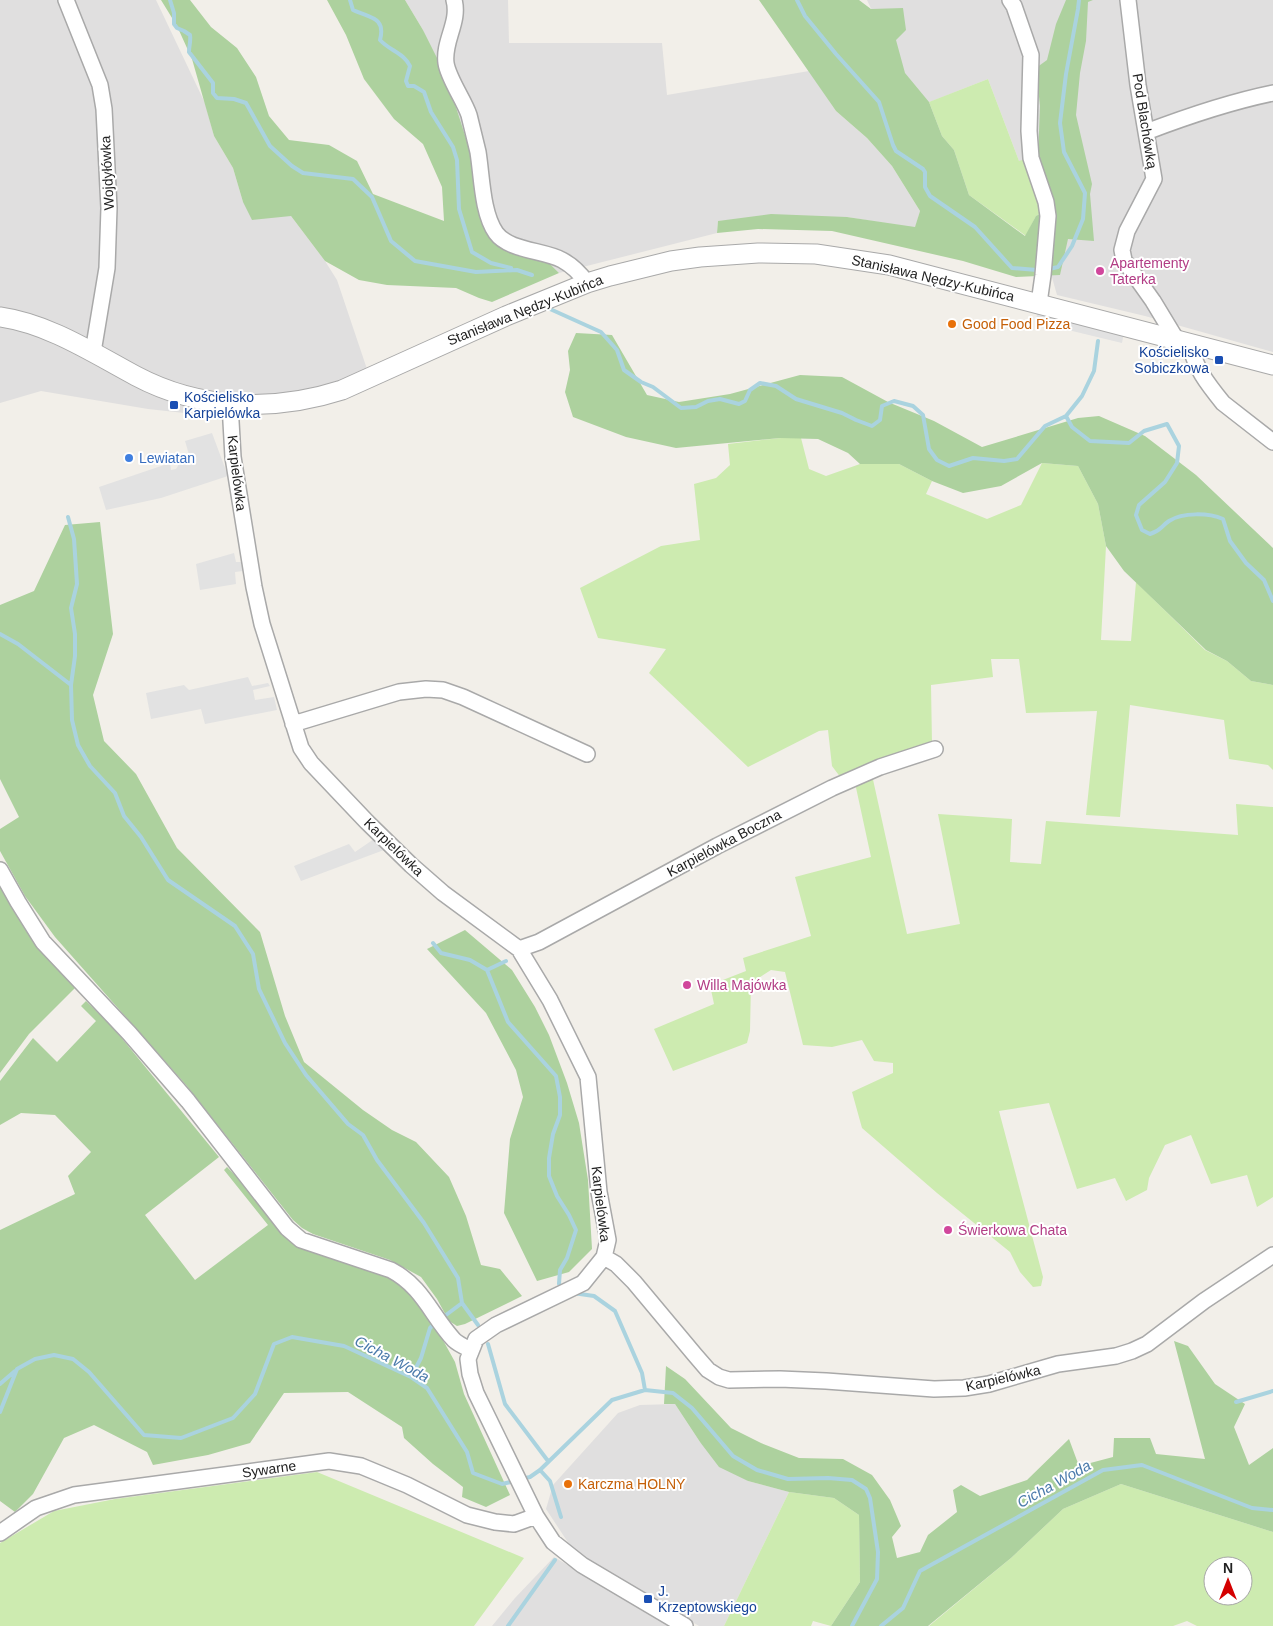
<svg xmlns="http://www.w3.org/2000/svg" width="1273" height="1626" viewBox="0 0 1273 1626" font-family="Arial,sans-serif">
<rect width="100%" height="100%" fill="#f2efe9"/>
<!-- residential -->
<path fill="#e0dfdf" d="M0,0H156L205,103L214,136L233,168L243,202L291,216L325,261L337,280L370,378L230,418L148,409L41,391L0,403Z
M405,0H508L509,43H662L667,95L809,71L836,111L867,138L892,166L920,211L915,228L847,217L718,221L717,233L559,273L546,260L517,249L486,205L475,185L423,30Z
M867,0H1273V352L1145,316L1057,295L1019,161L988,79L917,107Z
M675,1404L700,1442L748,1481L789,1492L724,1626H699L586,1560L571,1547L546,1509L553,1485L618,1413L640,1405Z
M554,1557L671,1626H492L515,1598Z"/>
<!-- grass -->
<path fill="#cdebb0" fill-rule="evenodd" d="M988,79L1019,161L1028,158L1052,208L1036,216L1026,236L969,195L954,150L942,136L929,102Z
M780,438H801L809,469L826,476L860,464H899L932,481L926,494L987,519L1021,505L1042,463L1078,466L1098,504L1106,546L1101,640L1131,641L1136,582L1205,650L1227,661L1251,681L1273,685V770L1268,765L1229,759L1224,720L1130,705L1120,817L1086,815L1097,711L1026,713L1019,659H991L993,677L931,685L932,744L841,778L832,766L828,730L819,731L748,767L649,673L666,649L598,638L580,588L661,546L700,540L694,484L716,478L730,465L728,444Z
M872,775L907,934L960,924L938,814L1012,819L1010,862L1041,864L1046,821L1238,835L1236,804L1273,807V1197L1257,1207L1247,1175L1211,1184L1191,1135L1165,1145L1149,1178L1147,1190L1126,1201L1115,1178L1077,1189L1049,1103L999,1111L1043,1277L1041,1286L1033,1287L1020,1272L1010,1252L937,1193L862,1128L852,1092L893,1073V1063L874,1061L862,1040L832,1047L803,1045L785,972L771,970L751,983L750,1031L747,1043L673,1071L654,1029L714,1004L710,985L746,971L743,958L811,936L795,877L871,857L855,783Z
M317,1472L524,1558L474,1626H0V1543L54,1511L115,1499Z
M1121,1484L1273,1532V1626H1197L1187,1621L1173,1626H929L1011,1558L1063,1509ZM1213,1566H1243V1596H1213Z
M789,1492L834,1498L859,1515L860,1582L831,1626L813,1621L811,1626H724Z"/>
<!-- forest -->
<path fill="#add19e" d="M161,0H190L211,27L237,48L256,77L269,116L289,140L329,145L357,161L373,194L444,221L442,187L423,144L394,119L364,79L346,35L327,0H405L423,30L446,76L470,151L475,185L486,205L517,249L546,260L559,273L492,302L479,298L456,288L387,285L359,280L325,261L291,216L252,220L243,202L233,168L214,136L192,59L177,26Z
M759,0H859L871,9L903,8L906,30L896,40L905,73L929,102L942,136L954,150L969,195L1025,236L1036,216L1052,208L1038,158L1040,106L1036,68L1047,60L1056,24L1066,0H1093L1088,2L1086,41L1080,73L1076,115L1092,184L1090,194L1094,241L1068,239L1060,275L1016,277L963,261L832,231L758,229L717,233L718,221L771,214L847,217L915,227L920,211L892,166L867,138L836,111Z
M576,333L612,335L647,395L679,402L730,394L800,375L842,377L888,402L934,421L982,447L1078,418L1099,416L1145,436L1196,475L1273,548V685L1251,681L1227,661L1206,650L1124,571L1106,546L1098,504L1078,466L1042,463L1001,486L963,493L932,481L899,464H860L848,453L818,439L780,438L676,448L626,437L573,417L565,392L570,370L568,351Z
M100,522L113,634L93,695L104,741L136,774L177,848L260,932L285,1016L304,1062L363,1110L392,1130L416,1142L449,1177L466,1216L481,1265L500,1269L522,1296L465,1324L457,1326L449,1321L437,1299L421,1277L390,1260L313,1234L302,1228L293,1220L186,1085L55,937L25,896L0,851V829L19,817L0,779V605L34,591L65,525Z
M0,880L76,987L29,1034L0,1073Z
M465,930L512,970L535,1007L549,1035L567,1083L579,1123L588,1180L592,1249L569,1272L537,1281L504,1213L510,1139L523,1097L516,1070L486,1013L427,949Z
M86,1001L111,1025L219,1157L145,1215L195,1280L268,1225L224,1170L227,1167L246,1186L270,1220L287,1238L390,1277L409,1291L433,1322L455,1362L464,1394L510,1495L486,1507L462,1497L463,1487L433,1464L404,1438L402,1427L348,1392L284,1393L250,1443L208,1455L153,1465L147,1452L94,1425L64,1438L33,1494L15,1512L0,1501V1230L75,1194L68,1176L91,1152L55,1115L21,1113L0,1125V1081L33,1038L57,1062L96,1021L81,1006Z
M1174,1341L1188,1346L1215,1384L1245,1404L1234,1427L1249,1465L1273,1448V1532L1121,1484L1063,1509L1011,1558L928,1626H831L860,1582L859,1515L834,1498L789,1492L748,1481L719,1467L700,1442L675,1404H664L666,1366L685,1379L731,1428L761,1443L799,1458L843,1459L872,1475L890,1500L901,1526L892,1537L897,1558L920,1552L928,1535L957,1512L953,1490L961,1485L980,1496L1027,1480L1069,1439L1079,1466L1113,1457L1114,1438H1150L1156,1454L1205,1459Z"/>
<!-- parking -->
<path fill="#e2e2e2" d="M1038,311L1124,332L1122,343L1035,322Z
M212,433L228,476L161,498L106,510L99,487L170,463L171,470L176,469L178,466V462L190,458L185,441Z
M234,553L236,562H241L243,571L235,572L236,584L200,590L196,564Z
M248,677L252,686L268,683L270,686L253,690L255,700L274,697L277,710L205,724L201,709L151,719L146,693L184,685L189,690Z
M374,839L384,850L301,881L294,866L349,844L355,852Z"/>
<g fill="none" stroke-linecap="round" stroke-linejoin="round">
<!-- stream -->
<path stroke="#aad3df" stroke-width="4" d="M170,0L174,13V24L177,28L184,31L190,35C191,41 189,46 189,52L213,83V93L217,98L234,99L246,103L270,146L292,166L303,173L353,179L372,197L391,241L415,261L476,272L517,270L532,275
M350,0L353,10C370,18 386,17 380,40C390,51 404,53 410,66L406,81L408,86H414L424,92L431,112L453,147L457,160L459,209L472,252L491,263L511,268
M797,0L805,16L836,54L879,102L893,145L896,151L923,169L925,172V187L930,196L975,227L1012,268L1037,270
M1049,269L1058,267L1072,246L1083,219L1085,193L1064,152L1060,123L1066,74L1078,9L1079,0
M550,309L601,332L617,350L624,370L641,382L653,387L681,408L696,407L708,401L720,399L739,404L745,401L750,390L760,383L776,386L796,399L842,413L856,420L872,426L880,420L882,406L894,401L913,406L923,415L929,449L937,460L949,466L973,458L1004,461L1017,459L1045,426L1066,416L1072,427L1090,441L1129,443L1144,431L1167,424L1179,446L1177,463L1165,482L1139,505L1136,515L1142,530L1150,534C1162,530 1160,527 1169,521C1183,512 1209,513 1223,519L1230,541L1246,563L1264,580L1273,601
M1066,416L1082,396L1094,371L1098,341
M68,517L74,539L77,584L71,608L75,634V656L71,685
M0,634L18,644L71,685L72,720L78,745L90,766L115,793L124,816L141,837L168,880L235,926L253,954L259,989L285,1043L306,1075L348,1124L363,1135L377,1160L424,1223L458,1278L462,1303L478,1325
M433,943L441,953L470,960L487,970L508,1022L556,1076L560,1097V1115L553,1134L549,1158V1176L557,1196L569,1215L576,1230L567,1258L560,1270L559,1284
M487,970L506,961
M573,1293L594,1296L615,1311L642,1373L645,1390
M442,1318L462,1303
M488,1344L505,1404L548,1461
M411,1377L421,1358L430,1328L436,1322
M0,1384L15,1371
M1236,1402L1273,1391
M0,1412L17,1369L35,1359L54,1355L73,1359L89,1372L144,1435L181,1438L233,1418L255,1394L274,1344L292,1337L344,1346L411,1377L427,1388L467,1452L473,1473L502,1484L515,1481
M540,1470L550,1481L561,1517
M521,1479L530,1477L540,1470L612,1400L645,1390L673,1393L692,1408L733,1456L757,1470L788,1479L828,1478L852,1480L866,1489L870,1498L878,1552L877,1579L852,1626
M508,1626L555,1560
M881,1626L903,1608L920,1571L1103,1470L1142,1465L1252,1508L1273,1510"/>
<!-- minor casing -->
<g stroke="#a9a9a9" stroke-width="18">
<path id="minor" d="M66,0L100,85L104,109L109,208L107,268L93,352
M454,0C460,22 443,41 446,63C448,78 464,100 469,115C472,127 475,140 478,152C482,177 482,213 496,233C509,251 544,250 562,260C573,266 580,273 587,283
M1010,0L1014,6L1031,55L1029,131L1031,158L1046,202L1048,216L1043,275L1039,303
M1128,0L1138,85L1154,179L1127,231L1122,250L1124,260L1131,270L1153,301L1176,339
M1146,132C1188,116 1229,102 1273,93
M1189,343C1196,369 1206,382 1223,403L1273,442
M230,404L233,457L254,587L262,624L301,748L311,763L367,822L411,865L443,893L519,949L550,1000L588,1077L599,1192L608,1240L604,1257L583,1283L496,1325L476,1339L468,1359L470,1374L476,1393L536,1516L553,1542L582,1565L685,1626
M293,724L399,692L426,689L443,690L463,697L587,754
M0,870L18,902L43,942L129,1033L188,1101L287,1228L301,1240L391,1270C423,1287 431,1315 454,1340C458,1344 465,1347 471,1350
M519,949L539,942L717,846L832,788L880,767L935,749
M604,1257L616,1264L634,1282L695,1355L708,1370L719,1377L729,1380L780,1379L826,1381L934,1389L964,1388L989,1384L1058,1364L1116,1356L1132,1351L1147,1344L1204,1301L1273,1255
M0,1533L36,1508L74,1495L329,1461L361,1466L407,1485L467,1515L495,1522L514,1524L536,1516"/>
</g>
<!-- tertiary casing -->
<g stroke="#a9a9a9" stroke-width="21">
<path id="tertiary" d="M0,317C49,324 93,353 136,376C200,410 274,412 342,390L506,316L587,283L610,276L671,261L700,257L758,253L816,254L889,265L1273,365"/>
</g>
<!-- minor -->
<use href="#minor" stroke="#fff" stroke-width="15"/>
<!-- tertiary -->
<use href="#tertiary" stroke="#fff" stroke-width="19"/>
</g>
<!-- markers -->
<g fill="#d1479c" stroke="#fff" stroke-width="2">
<circle cx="1100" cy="271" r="5"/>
<circle cx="687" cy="985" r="5"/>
<circle cx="948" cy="1230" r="5"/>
</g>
<g fill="#e8710a" stroke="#fff" stroke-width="2">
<circle cx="952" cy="324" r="5"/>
<circle cx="568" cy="1484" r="5"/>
</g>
<g fill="#1a4fb4" stroke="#fff" stroke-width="2">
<rect x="1214" y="355" width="10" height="10" rx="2.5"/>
<rect x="169" y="400" width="10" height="10" rx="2.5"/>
<rect x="643" y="1594" width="10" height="10" rx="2.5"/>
</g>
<circle fill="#3f7fe0" stroke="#fff" stroke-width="2" cx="129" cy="458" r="5"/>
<g text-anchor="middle" stroke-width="4" stroke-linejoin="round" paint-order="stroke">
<!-- street labels -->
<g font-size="14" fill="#222" stroke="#fff">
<text transform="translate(1145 121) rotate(81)" y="5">Pod Blachówką</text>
<text transform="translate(107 173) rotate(-93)" y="5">Wojdyłówka</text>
<text transform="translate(933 278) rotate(13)" y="5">Stanisława Nędzy-Kubińca</text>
<text transform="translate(525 310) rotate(-22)" y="5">Stanisława Nędzy-Kubińca</text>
<text transform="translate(237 473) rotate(83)" y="5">Karpielówka</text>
<text transform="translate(724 843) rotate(-28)" y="5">Karpielówka Boczna</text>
<text transform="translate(394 847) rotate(44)" y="5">Karpielówka</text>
<text transform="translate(601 1204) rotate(83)" y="5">Karpielówka</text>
<text transform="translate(1003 1378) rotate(-13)" y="5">Karpielówka</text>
<text transform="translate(269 1469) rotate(-8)" y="5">Sywarne</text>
</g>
<!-- hotel labels -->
<g font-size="14" fill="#b23c85" stroke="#fff" text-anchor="start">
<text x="1110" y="268">Apartementy<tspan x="1110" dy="16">Taterka</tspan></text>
<text x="697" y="990">Willa Majówka</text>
<text x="958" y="1235">Świerkowa Chata</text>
</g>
<!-- food labels -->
<g font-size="14" fill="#c56008" stroke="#fff" text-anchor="start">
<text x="962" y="329">Good Food Pizza</text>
<text x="578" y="1489">Karczma HOLNY</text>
</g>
<!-- transit labels -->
<g font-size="14" fill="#164399" stroke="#fff" text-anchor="start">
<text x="1209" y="357" text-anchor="end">Kościelisko<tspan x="1209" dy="16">Sobiczkowa</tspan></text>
<text x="184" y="402">Kościelisko<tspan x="184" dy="16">Karpielówka</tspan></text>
<text x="658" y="1596">J.<tspan x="658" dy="16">Krzeptowskiego</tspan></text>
</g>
<!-- shop labels -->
<g font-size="14" fill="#366cbe" stroke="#fff" text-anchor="start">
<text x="139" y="463">Lewiatan</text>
</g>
<!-- water labels -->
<g font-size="15" font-style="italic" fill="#4a7aab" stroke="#fff">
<text transform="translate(392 1359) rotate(28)" y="5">Cicha Woda</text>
<text transform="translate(1054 1484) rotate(-29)" y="5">Cicha Woda</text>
</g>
</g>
<!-- north arrow -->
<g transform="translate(1228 1581)"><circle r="24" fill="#ffffff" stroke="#a7a7a7"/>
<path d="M0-4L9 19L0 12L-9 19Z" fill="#d40000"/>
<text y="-8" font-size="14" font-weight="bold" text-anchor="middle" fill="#222222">N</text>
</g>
</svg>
